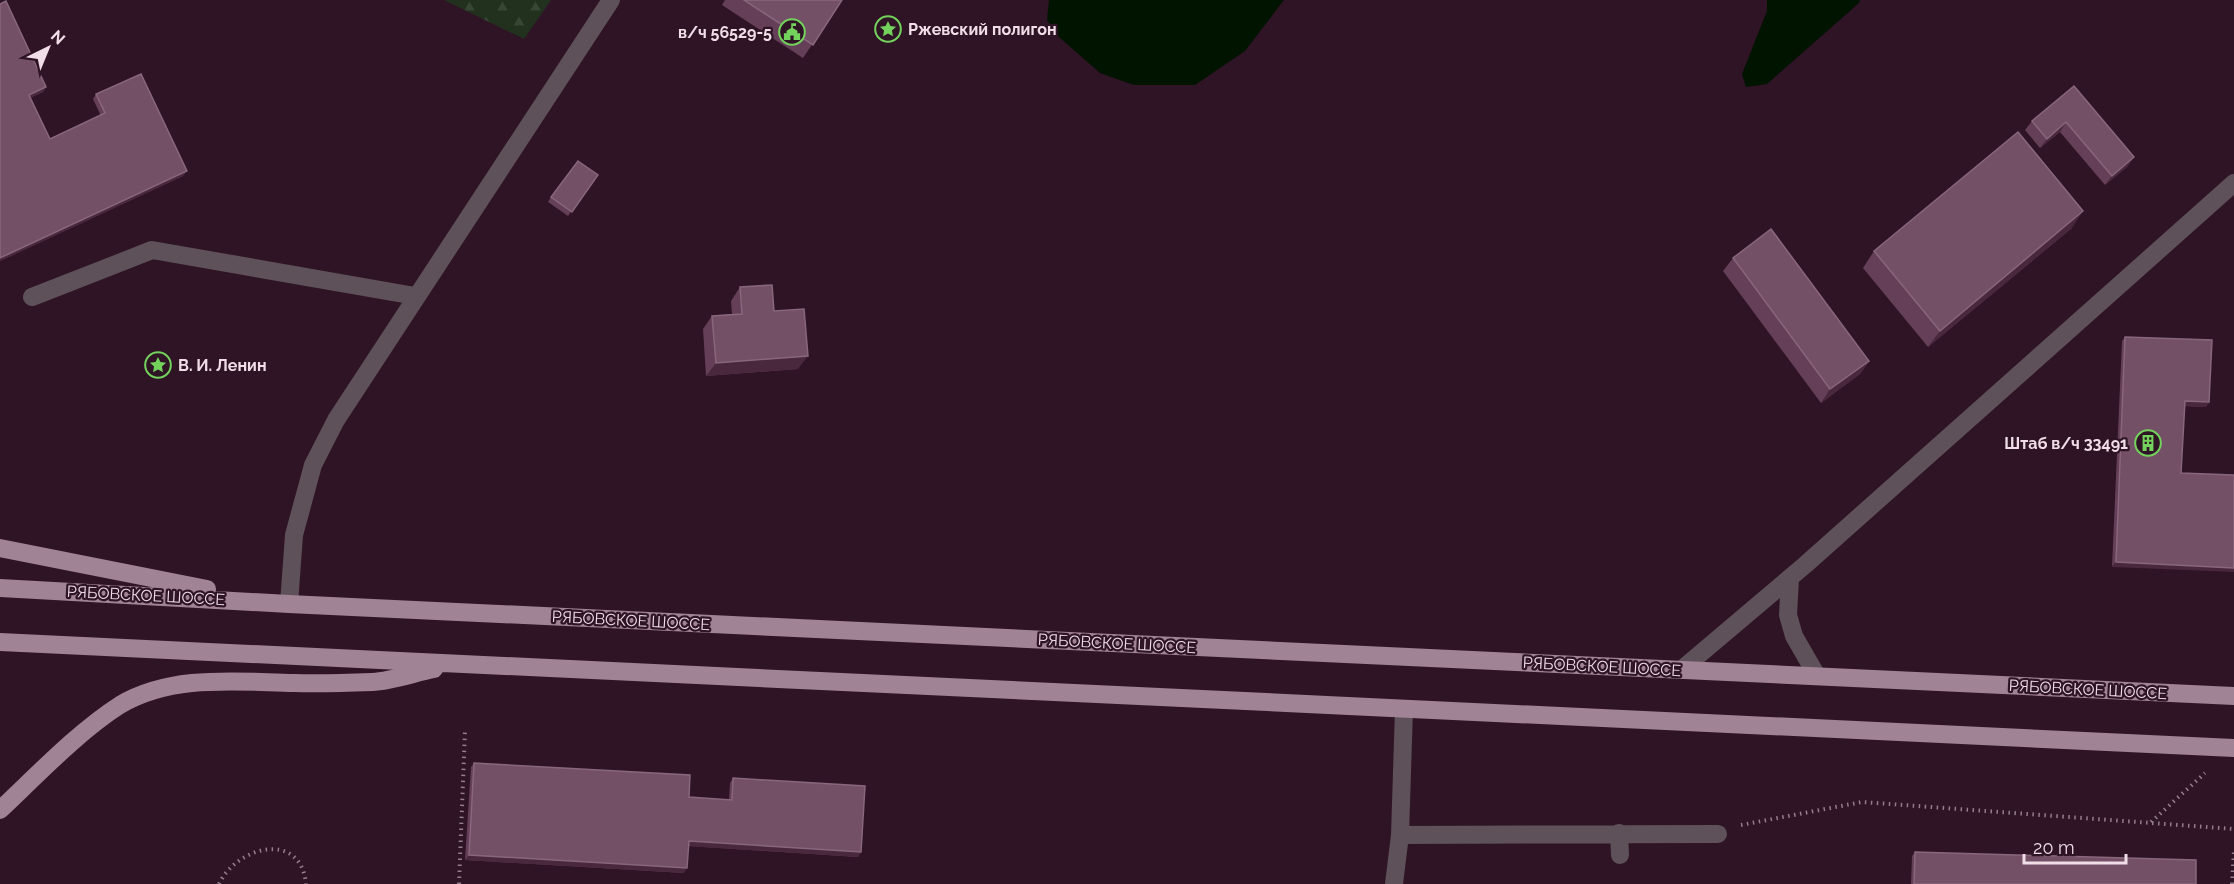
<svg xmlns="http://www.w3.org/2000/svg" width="2234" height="884" viewBox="0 0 2234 884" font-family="Raleway,sans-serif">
<defs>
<pattern id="forest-firs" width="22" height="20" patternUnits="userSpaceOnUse" patternTransform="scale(1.5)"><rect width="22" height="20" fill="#21311d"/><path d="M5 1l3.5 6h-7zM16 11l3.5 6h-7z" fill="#374533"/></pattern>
</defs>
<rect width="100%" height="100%" fill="#2e1425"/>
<!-- forest -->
<path fill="url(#forest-firs)" d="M444,0H551L524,39Z"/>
<!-- water -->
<path fill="#001400" d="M1049,0H1284L1245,51L1195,85H1134L1100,73L1059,37L1047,20Z
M1767,0H1860L1859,3L1767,84L1746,87L1742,74L1767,11Z"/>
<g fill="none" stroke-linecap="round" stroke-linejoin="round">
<!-- path -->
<path stroke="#957e8c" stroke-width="4" stroke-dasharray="1.5 4.5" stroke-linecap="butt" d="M2151,822L2205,773
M1741,825L1862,802L2234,829
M219,884C237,846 301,830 306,884
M459,884L465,731
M2232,884L2234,850"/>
<!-- minor -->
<path stroke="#5f5159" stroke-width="18" d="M32,297L152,250L415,296
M1790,578L1788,615L1794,636L1817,676
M289,604L294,535L313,465L336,420L611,0
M1681,670L1805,565L2234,183
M1619,833L1620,855
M1400,835L1718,834
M1394,884L1400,835L1404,709"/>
<!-- major -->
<path stroke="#a08395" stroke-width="18" d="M0,548L207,589
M0,588L289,604L2234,696
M0,642L2234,748
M0,810C36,776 79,731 120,705C172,674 237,682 294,683C320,684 346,683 372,682C392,681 414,673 434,669"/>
</g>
<!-- wall -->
<path fill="#653f58" d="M725,0H842L803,58L722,5Z
M0,4L46,87L43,92L30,98L50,139L101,116L93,99L96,94L187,171L183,176L0,261Z
M2074,86L2134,157L2127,167L2105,185L2060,132L2040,148L2025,130L2032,121Z
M598,175L568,216L548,202L551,197Z
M2072,228L1928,347L1863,268L1874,251Z
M1733,258L1869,361L1860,374L1821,403L1723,271Z
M740,287L774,311L798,369L706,376L703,329L712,316L732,314L731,301Z
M2125,337L2209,402L2206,407L2184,406L2181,473L2112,567L2122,341Z
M474,763L689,797L729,800L730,783L733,778L861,852L858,857L689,846L684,873L465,860L471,767Z
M1915,852L2196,884H1911L1912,856Z"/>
<!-- shaded-wall -->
<path fill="#49273d" d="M46,87L43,92L25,100L29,95Z
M2066,122L2060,132L2040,148L2047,139Z
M2134,157L2127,167L2105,185L2112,176Z
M187,171L183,176L0,261V258Z
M2083,211L2072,228L1928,347L1940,331Z
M808,356L798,369L706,376L716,363Z
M1869,361L1860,374L1821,403L1830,389Z
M2185,401L2209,402L2206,407L2181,406Z
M2116,562L2234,568V572L2112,567Z
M689,841L861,852L858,857L686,846Z
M469,855L687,868L684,873L465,860Z"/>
<!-- building -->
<path fill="#745067" stroke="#88667c" stroke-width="1.5" d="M744,0H842L813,45Z
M6,1L46,87L29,95L50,139L105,113L96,94L141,74L187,171L0,258V4Z
M2074,86L2134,157L2112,176L2066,122L2047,139L2032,121Z
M2018,132L2083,211L1940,331L1874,251Z
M578,161L598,175L572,212L551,197Z
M1771,229L1869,361L1830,389L1733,258Z
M772,285L774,311L804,309L808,356L716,363L712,316L742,314L740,287Z
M2125,337L2212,340L2209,402L2185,401L2181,473L2234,475V568L2116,562Z
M474,763L690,775L689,797L732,800L733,778L865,786L861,852L689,841L687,868L469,855Z
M1915,852L2196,860V884H1914Z"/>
<!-- icons -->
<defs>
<g id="sight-ring" transform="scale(1.35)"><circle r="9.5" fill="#2e1425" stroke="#73d25c" stroke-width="1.5"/><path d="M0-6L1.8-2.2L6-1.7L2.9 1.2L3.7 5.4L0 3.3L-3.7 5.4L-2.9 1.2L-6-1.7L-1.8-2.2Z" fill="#73d25c"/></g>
<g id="civic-ring" transform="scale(1.35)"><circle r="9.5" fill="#2e1425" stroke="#73d25c" stroke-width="1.5"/><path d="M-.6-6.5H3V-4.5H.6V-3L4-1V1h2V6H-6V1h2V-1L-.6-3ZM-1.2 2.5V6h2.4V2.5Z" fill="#73d25c"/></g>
<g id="building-ring" transform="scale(1.35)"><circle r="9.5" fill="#2e1425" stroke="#73d25c" stroke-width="1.5"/><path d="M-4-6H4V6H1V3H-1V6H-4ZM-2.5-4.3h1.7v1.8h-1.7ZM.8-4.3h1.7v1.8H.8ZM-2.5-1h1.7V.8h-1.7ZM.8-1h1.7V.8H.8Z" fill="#73d25c"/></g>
</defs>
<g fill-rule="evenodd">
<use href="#sight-ring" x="888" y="29"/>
<use href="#civic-ring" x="792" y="32"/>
<use href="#sight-ring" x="158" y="365"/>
<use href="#building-ring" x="2148" y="443"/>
</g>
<g text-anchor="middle" stroke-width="4.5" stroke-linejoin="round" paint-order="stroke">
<!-- poi labels -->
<g font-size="16" font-weight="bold" fill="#f0dde8" stroke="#2e1425" text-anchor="start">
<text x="908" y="35">Ржевский полигон</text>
<text x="772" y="38" text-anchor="end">в/ч 56529-5</text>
<text x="178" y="371">В. И. Ленин</text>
<text x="2128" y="449" text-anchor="end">Штаб в/ч 33491</text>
</g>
<!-- street labels -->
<g font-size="16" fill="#f0dde8" stroke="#2e1425">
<text transform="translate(146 595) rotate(3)" y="6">РЯБОВСКОЕ ШОССЕ</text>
<text transform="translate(631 620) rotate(3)" y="6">РЯБОВСКОЕ ШОССЕ</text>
<text transform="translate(1117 643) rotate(3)" y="6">РЯБОВСКОЕ ШОССЕ</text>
<text transform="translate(1602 666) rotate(3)" y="6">РЯБОВСКОЕ ШОССЕ</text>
<text transform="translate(2088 689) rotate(3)" y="6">РЯБОВСКОЕ ШОССЕ</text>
</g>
</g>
<!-- north arrow -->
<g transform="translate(48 48) rotate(43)" stroke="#2e1425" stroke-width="4.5" paint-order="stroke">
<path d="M0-4.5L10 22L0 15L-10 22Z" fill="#f0dde8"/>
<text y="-9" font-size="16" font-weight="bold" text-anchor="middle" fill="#f0dde8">N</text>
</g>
<!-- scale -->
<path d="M2024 854v9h102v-9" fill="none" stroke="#f0dde8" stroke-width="3"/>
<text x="2033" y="854" font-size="18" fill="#f0dde8" stroke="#2e1425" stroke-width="4.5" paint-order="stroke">20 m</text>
</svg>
